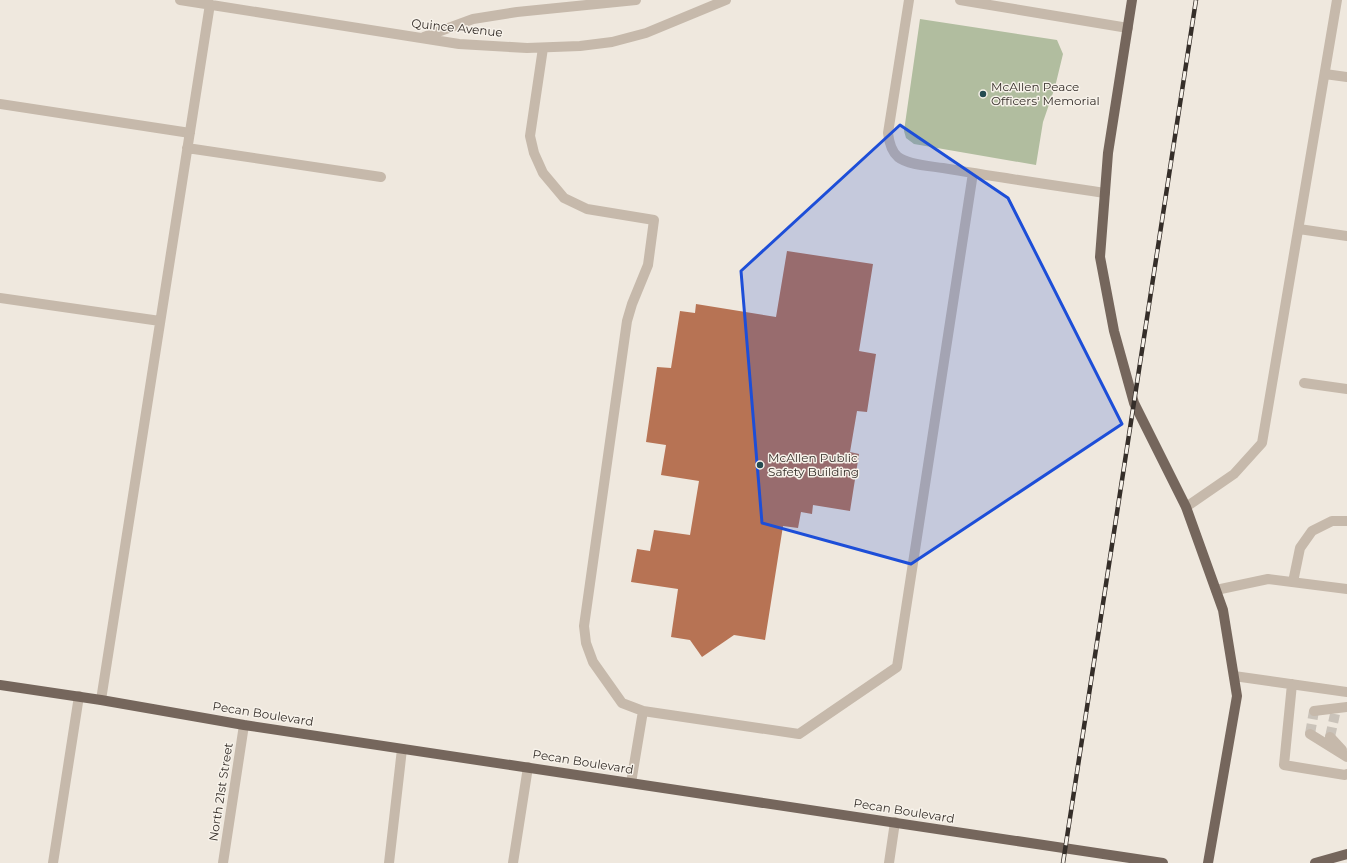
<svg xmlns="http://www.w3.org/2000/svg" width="1347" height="863" viewBox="0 0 1347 863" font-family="Montserrat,sans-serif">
<rect width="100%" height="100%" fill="#efe8de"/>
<!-- green -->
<path fill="#b1bd9f" d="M920,19L1057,40L1063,54L1055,87L1043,122L1036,165L914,144L906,138L904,131Z"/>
<!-- building -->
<path fill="#b77354" d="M787,251L873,264L859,351L876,354L867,412L857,411L850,452L859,454L850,511L813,505L812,514L801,512L798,528L783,526L765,640L734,635L702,657L690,640L671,637L678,589L631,582L637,549L650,551L654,530L690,535L699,481L661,475L666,445L646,442L657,367L671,368L680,311L695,313L696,304L776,317Z"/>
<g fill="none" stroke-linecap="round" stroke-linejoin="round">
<!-- minor-tunnel -->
<path stroke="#cac3ba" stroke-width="10" stroke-dasharray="10 5" stroke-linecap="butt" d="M1310,734L1314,711
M1330,737L1335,714"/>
<!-- minor -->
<path stroke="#c6b9ab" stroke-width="10" d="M180,0L459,44L527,48L580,46L612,42L646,33L726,0
M909,0L888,133C889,142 891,151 898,157C908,165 930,166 943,168C996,177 1051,185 1105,193
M960,0L1128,28
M424,37L473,19L517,12L636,0
M543,48L530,136L534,153L543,173L564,198L587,209L654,220L648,265L632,304L627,321L584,626L586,643L593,662L622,703L643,711L799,734L897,667L973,173
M1325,74L1347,77
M0,104L190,133
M187,148L381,177
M1299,229L1347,236
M0,298L160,321
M1304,383L1347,389
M1186,507L1234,474L1262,443L1337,0
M1293,582L1300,548L1312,531L1332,521H1347
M1216,590L1268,579L1347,589
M1234,676L1347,692
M1292,684L1284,765L1345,775L1347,774
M101,700L210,4
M1314,711L1347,707
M1310,734L1347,757
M1330,737L1342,750
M631,783L643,711
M53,863L79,696
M223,863L244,725
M389,863L402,749
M513,863L528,767
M889,863L895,822"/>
<!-- major -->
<path stroke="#75665c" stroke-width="10" d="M1132,0L1108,153L1100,257L1114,331L1134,403L1186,507L1223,610L1237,696L1208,863
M0,685L101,700L244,725L1163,863
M1315,863L1347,854"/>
<!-- rail casing -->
<g stroke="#352e29" stroke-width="4.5">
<path id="rail" d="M1063,863L1196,0"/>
</g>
<!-- rail -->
<use href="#rail" stroke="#f7f2ea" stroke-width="3" stroke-dasharray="9" stroke-linecap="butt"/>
</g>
<!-- marked area -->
<path fill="#1d4ed8" fill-opacity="0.2" stroke="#1d4ed8" stroke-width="3" stroke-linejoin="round" d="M900,125L1008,198L1122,424L911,564L762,523L741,271Z"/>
<!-- markers -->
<g fill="#244b51" stroke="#f7f2ea" stroke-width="1.5">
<circle cx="983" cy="94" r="4"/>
<circle cx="760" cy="465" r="4"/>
</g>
<g text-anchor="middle" stroke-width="3" stroke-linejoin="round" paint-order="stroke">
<!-- street labels -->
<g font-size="12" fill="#352e29" stroke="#f7f2ea">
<text transform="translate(457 28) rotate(6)" y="4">Quince Avenue</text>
<text transform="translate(263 714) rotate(9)" y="4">Pecan Boulevard</text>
<text transform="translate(583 762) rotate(9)" y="4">Pecan Boulevard</text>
<text transform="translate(221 792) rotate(-81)" y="4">North 21st Street</text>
<text transform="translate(904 811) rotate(9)" y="4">Pecan Boulevard</text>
</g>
<!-- poi labels -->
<g font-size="12" fill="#352e29" stroke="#f7f2ea" text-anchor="start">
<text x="991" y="91">McAllen Peace<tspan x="991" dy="14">Officers' Memorial</tspan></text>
<text x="768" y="462">McAllen Public<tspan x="768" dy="14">Safety Building</tspan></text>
</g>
</g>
</svg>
